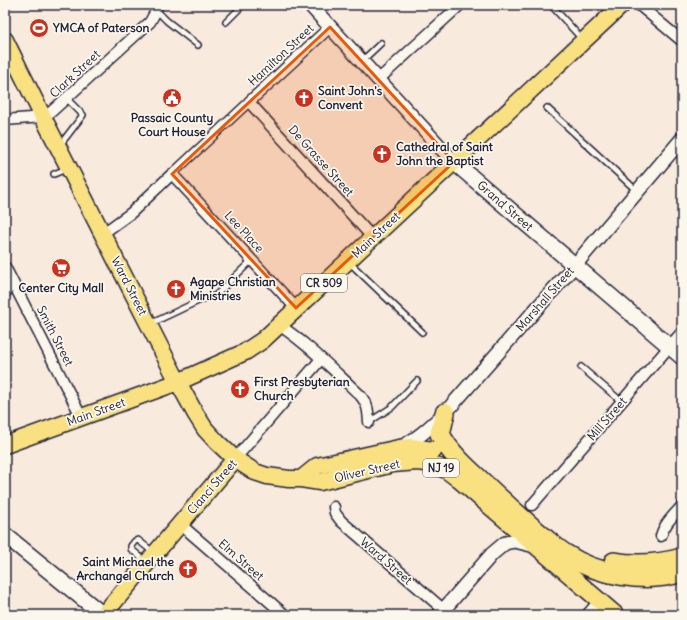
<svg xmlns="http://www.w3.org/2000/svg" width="687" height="620" viewBox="0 0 687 620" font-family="Delius,sans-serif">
<rect width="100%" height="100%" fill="#f9eade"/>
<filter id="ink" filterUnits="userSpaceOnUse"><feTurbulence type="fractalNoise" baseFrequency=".025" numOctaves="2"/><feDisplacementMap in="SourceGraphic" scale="8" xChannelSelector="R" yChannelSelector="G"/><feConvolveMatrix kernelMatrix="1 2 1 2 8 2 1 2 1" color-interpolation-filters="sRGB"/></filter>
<g filter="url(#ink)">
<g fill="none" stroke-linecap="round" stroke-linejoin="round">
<!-- service casing -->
<g stroke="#22223b" stroke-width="8">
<path id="service" d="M551,5L582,39
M156,10L167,21L198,45
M226,22L243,5
M363,60L381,43
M547,108L637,191
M60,145L83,115L67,99
M54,174L66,169
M350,263L422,332
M150,324L207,297L215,296L252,260
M581,367L622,402
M369,422L392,407L417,381
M145,561L131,549V546L135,541L138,540L153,552"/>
</g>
<!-- pedestrian casing -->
<g stroke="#22223b" stroke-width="11">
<path id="pedestrian" d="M172,174L249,102"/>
</g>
<!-- minor casing -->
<g stroke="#22223b" stroke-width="13">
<path id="minor" d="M639,5L682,41
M330,27L249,102L373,238
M379,79L460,5
M5,120L43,117L51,112L150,22L156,11V5
M102,234L131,213L172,174L296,308
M5,267L82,418
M5,293L13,283
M279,325C308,344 334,371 360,395C368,405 368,409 369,422
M235,459L321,359
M532,505L682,332
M334,507L335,513L341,521L444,610
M180,524L285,615
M661,536C664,524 674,515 682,506
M587,615L599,601"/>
</g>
<!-- tertiary casing -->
<g stroke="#22223b" stroke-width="16">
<path id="tertiary" d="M310,5L454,162
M401,447C418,439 431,426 445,413L575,265L682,139
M439,615L492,554L505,543L515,541L535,546"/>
</g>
<!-- secondary casing -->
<g stroke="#22223b" stroke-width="18">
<path id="secondary" d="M454,162L682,357
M5,535L103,615"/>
</g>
<!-- primary casing -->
<g stroke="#22223b" stroke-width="19">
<path id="primary" d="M5,40L47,125L178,382L195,413L205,429L217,442L235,459L255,472L267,476L289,479H301L320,482L393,464L417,462L426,463L439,467L446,470L458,479L616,615
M5,445L178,382L245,352L263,340L622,5
M301,479L317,466L399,448L411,447L434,450
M103,615L235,459"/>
</g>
<!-- motorway casing -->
<g stroke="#22223b" stroke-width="22">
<path id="motorway" d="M445,413L440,434C451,456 475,475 493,492C511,509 529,525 548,541C553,545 559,550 565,554C597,575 645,584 682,572
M614,562C637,566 660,564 682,558"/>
</g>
<!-- service -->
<use href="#service" stroke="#fbf7ec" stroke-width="5"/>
<!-- pedestrian -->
<use href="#pedestrian" stroke="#fbf7ec" stroke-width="8"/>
<!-- minor -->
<use href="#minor" stroke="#fbf7ec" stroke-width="10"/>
<!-- tertiary -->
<use href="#tertiary" stroke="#fbf7ec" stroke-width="13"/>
<!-- secondary -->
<use href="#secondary" stroke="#fbf7ec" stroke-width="15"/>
<!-- primary -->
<use href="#primary" stroke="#f9e181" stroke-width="16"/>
<!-- motorway -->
<use href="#motorway" stroke="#f9e181" stroke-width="19"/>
</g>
</g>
<!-- marked area -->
<path fill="#e8590c" fill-opacity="0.2" stroke="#e8590c" stroke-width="3" stroke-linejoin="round" d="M330,27L454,162L296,308L172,174Z"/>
<!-- icons -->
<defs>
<g id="stadium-disc" transform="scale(1)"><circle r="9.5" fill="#c8321e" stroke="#fbf7ec"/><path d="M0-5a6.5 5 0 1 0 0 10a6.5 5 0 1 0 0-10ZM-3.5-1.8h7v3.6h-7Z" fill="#fff"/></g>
<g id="civic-disc" transform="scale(1)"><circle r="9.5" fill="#c8321e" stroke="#fbf7ec"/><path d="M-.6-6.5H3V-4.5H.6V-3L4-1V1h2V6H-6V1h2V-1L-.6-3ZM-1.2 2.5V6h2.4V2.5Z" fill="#fff"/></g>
<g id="church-disc" transform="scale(1)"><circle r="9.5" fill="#c8321e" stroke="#fbf7ec"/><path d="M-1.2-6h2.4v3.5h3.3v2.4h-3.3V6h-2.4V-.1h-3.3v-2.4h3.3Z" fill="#fff"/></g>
<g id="supermarket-disc" transform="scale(1)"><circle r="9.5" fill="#c8321e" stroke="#fbf7ec"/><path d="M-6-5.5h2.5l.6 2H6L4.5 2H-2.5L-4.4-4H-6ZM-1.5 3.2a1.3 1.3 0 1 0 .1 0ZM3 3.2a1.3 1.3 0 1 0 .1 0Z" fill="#fff"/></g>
</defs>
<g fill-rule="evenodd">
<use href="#stadium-disc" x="39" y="28"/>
<use href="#civic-disc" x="172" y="98"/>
<use href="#church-disc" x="304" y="98"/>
<use href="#church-disc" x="382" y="154"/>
<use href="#supermarket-disc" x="61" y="268"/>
<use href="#church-disc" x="176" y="289"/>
<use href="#church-disc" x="240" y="389"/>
<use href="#church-disc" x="188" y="569"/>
</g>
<g text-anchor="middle" stroke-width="3.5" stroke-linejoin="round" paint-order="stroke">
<!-- shield labels -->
<g fill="#fbf7ec" stroke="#636270" stroke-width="1">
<rect x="301" y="274" width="46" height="18" rx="3"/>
<rect x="423" y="459" width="36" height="18" rx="3"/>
</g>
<g font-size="11" font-weight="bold" fill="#22223b">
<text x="324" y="287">CR 509</text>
<text x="441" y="472">NJ 19</text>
</g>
<!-- poi labels -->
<g font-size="12" font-weight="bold" fill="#22223b" stroke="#fbf7ec" text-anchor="start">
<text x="53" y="32">YMCA of Paterson</text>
<text x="318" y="95">Saint John's<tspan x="318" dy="14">Convent</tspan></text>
<text x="172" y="122" text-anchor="middle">Passaic County<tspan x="172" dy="14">Court House</tspan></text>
<text x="396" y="151">Cathedral of Saint<tspan x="396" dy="14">John the Baptist</tspan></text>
<text x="190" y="286">Agape Christian<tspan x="190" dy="14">Ministries</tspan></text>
<text x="61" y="292" text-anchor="middle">Center City Mall</text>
<text x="254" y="386">First Presbyterian<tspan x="254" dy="14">Church</tspan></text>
<text x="174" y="566" text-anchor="end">Saint Michael the<tspan x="174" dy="14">Archangel Church</tspan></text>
</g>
<!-- street labels -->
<g font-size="12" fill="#22223b" stroke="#fbf7ec">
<text transform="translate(281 55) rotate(-43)" y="4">Hamilton Street</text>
<text transform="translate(75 74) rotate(-43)" y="4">Clark Street</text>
<text transform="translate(321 161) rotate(48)" y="4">De Grasse Street</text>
<text transform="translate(505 206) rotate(41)" y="4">Grand Street</text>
<text transform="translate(244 232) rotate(47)" y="4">Lee Place</text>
<text transform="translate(376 235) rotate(-43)" y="4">Main Street</text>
<text transform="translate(129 286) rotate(63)" y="4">Ward Street</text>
<text transform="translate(545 299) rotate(-49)" y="4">Marshall Street</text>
<text transform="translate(55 336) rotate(63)" y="4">Smith Street</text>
<text transform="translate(96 412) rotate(-20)" y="4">Main Street</text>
<text transform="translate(607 419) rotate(-49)" y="4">Mill Street</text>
<text transform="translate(367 471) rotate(-13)" y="4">Oliver Street</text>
<text transform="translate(212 487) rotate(-49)" y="4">Cianci Street</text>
<text transform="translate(241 560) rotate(41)" y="4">Elm Street</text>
<text transform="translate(386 561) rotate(41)" y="4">Ward Street</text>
</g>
</g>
<!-- margin -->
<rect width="687" height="620" fill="none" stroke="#fbf7ec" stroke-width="20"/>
<rect x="10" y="10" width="667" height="600" fill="none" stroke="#22223b" stroke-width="1.5" filter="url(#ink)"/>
</svg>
